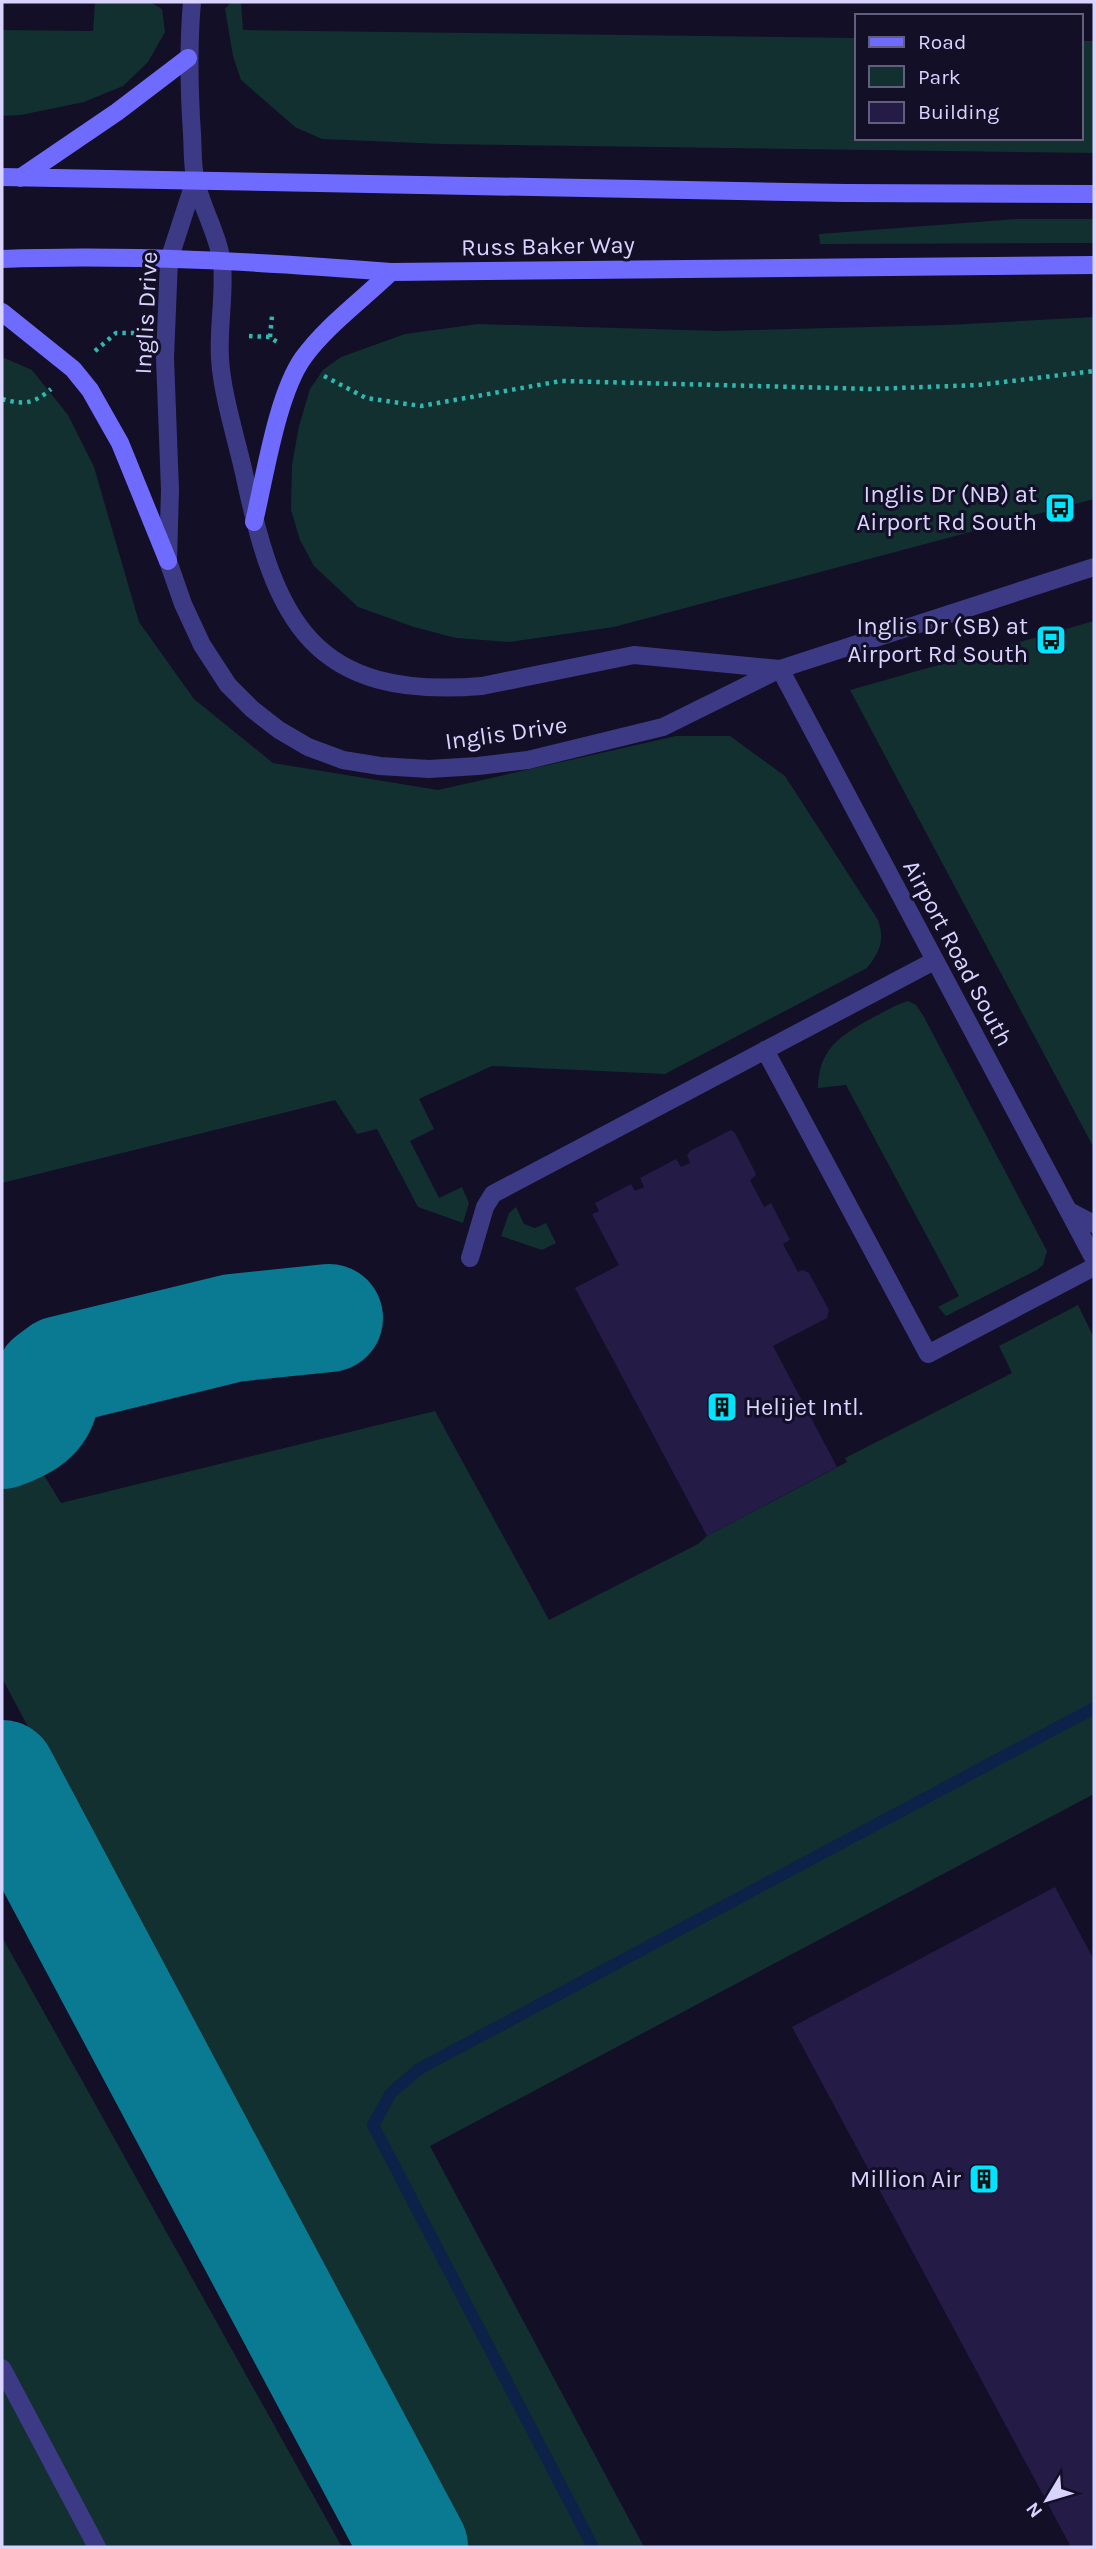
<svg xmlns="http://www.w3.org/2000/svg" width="1096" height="2549" viewBox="0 0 1096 2549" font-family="Karla,sans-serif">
<rect width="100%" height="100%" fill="#130f26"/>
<!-- green -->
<path fill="#12302f" d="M95,2H150L162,9L165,32L148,62L123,86L84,102L21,115L2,116V30L93,31Z
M231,2H241L243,30L856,38V138H1080V41H1094V153L441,144L322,139L295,127L241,80L233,56L225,9Z
M1017,219H1094V243L820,244L819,234Z
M1094,317V499L614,627L509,642L456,638L414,627L358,607L314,566L300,540L291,510L292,465L299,426L310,389L323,370L341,357L405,334L478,324L719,331L947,325Z
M2,357L32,370L68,415L94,467L139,622L194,699L273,763L438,790L676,736H730L785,776L878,920C885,940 880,952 867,968L665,1074L492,1066L419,1099L434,1129L410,1141L439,1198L462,1187L469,1203L463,1223L418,1207L377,1129L357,1134L335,1100L2,1183Z
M1094,621V1148L850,690Z
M908,1001L916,1005L924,1017L1047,1251L1043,1265L1037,1270L946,1316L938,1307L959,1296L846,1085L818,1088C819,1048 840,1036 872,1018C884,1012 895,1005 908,1001Z
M516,1207L524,1224L535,1228L546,1223L556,1243L542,1250L501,1236L509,1213Z
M1078,1305L1094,1338V1794L430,2146L644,2547H466L2,1678V1463L17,1454L36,1462L61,1503L435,1411L549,1620L698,1544L707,1536L847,1462L845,1458L1012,1373L999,1346Z
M2,1937L342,2547H2Z"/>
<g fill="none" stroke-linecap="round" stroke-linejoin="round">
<!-- stream -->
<path stroke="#0c2248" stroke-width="12" d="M593,2547L373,2125L391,2093L419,2069L1094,1708"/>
<!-- taxiway -->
<path stroke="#0a7a92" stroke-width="108" d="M2,1435C20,1428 38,1421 44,1401C46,1393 46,1386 49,1379L61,1370L233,1328L329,1318
M2,1774L414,2547"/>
</g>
<!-- building -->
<path fill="#241b47" d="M731,1130L735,1133L755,1172L756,1175L750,1180L764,1207L771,1203L790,1240L783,1244L798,1272L802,1270L809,1273L829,1310L827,1318L773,1346L837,1467L707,1536L575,1288L619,1265L592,1214L599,1211L595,1203L631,1184L635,1191L644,1187L640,1178L676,1159L681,1167L690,1163L687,1155L690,1151Z
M1055,1887L1094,1960V2547H1071L792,2027Z"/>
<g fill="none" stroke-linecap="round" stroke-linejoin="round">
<!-- path -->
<path stroke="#2fb8b0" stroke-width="4.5" stroke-dasharray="3.5 5" stroke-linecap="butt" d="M249,336L270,337L280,344
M270,337L272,316
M95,351L116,333H139
M324,376L366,398L421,406L561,381L872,389L979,385L1094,371
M2,399C23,405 34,404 51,389"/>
<!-- lane -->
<path stroke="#3d3a85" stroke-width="18" d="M765,1050L928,1354L1094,1267
M1069,1211L1094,1224
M470,1258L485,1207L493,1194L934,961
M2,2368L97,2547"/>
<!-- street -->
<path stroke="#3d3a85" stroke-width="18" d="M192,2C188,47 189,89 192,134C193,150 192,167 196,182C202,208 219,237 222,263C225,294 218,327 220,359C222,393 236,438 244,473C275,622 313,700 482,686L634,655L780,669
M195,180L169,260L165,358L170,490L168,561L183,604L202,645L228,685L252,709L279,730L308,747L343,760L380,766L429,769L478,766L528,760L663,727L780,669L1094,567
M780,669L1094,1259"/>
<!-- secondary -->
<path stroke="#6f6bff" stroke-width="18" d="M2,177L845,193L1094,194
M20,178L117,112L188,58
M2,259C131,254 262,262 391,272L1094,265
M2,312L73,369L90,390L120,443L168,561
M254,522C265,476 277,395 303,358C326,326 362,300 391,272"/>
</g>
<!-- icons -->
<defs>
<g id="bus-square" transform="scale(1.575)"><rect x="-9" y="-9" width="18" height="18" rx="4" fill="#00e5ff" stroke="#130f26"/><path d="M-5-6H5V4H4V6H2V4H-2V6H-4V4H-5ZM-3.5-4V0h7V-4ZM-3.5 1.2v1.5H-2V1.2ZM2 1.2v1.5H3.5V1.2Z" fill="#111"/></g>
<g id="building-square" transform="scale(1.575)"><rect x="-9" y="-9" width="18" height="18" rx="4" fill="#00e5ff" stroke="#130f26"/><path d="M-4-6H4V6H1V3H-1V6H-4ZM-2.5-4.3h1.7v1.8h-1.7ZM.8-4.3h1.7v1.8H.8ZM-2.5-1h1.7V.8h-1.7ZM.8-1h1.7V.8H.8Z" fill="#111"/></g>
</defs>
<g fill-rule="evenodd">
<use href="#bus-square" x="1060" y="508"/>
<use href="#bus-square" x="1051" y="640"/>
<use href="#building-square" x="722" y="1407"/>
<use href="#building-square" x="984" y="2179"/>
</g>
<g text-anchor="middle" stroke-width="6" stroke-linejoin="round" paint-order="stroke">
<!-- street labels -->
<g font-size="24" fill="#d9d4ff" stroke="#130f26">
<text transform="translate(548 246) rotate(-1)" y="8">Russ Baker Way</text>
<text transform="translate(146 313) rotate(-87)" y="8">Inglis Drive</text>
<text transform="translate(506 733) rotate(-8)" y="8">Inglis Drive</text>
<text transform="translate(958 953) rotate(62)" y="8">Airport Road South</text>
</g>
<!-- poi labels -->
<g font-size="24" fill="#d9d4ff" stroke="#130f26" text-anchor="end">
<text x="1037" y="502">Inglis Dr (NB) at<tspan x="1037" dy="28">Airport Rd South</tspan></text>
<text x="1028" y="634">Inglis Dr (SB) at<tspan x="1028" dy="28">Airport Rd South</tspan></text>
<text x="745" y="1415" text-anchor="start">Helijet Intl.</text>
<text x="961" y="2187">Million Air</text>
</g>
</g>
<!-- border -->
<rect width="1096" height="2549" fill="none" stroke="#d9d4ff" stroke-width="7"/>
<!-- legend -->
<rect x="855" y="14" width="228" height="126" fill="#130f26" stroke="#625e7d" stroke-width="2"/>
<rect x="869" y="37" width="35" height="10" fill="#6f6bff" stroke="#625e7d" stroke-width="2"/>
<text x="918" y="49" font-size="21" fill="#d9d4ff">Road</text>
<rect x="869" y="66" width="35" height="21" fill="#12302f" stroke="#625e7d" stroke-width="2"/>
<text x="918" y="84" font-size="21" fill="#d9d4ff">Park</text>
<rect x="869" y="102" width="35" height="21" fill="#241b47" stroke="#625e7d" stroke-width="2"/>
<text x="918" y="119" font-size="21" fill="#d9d4ff">Building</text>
<!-- north arrow -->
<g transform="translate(1047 2500) rotate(232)" stroke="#130f26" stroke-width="5" paint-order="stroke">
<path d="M0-5L12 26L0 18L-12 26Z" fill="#d9d4ff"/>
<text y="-10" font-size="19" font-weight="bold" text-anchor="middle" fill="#d9d4ff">N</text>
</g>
</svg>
